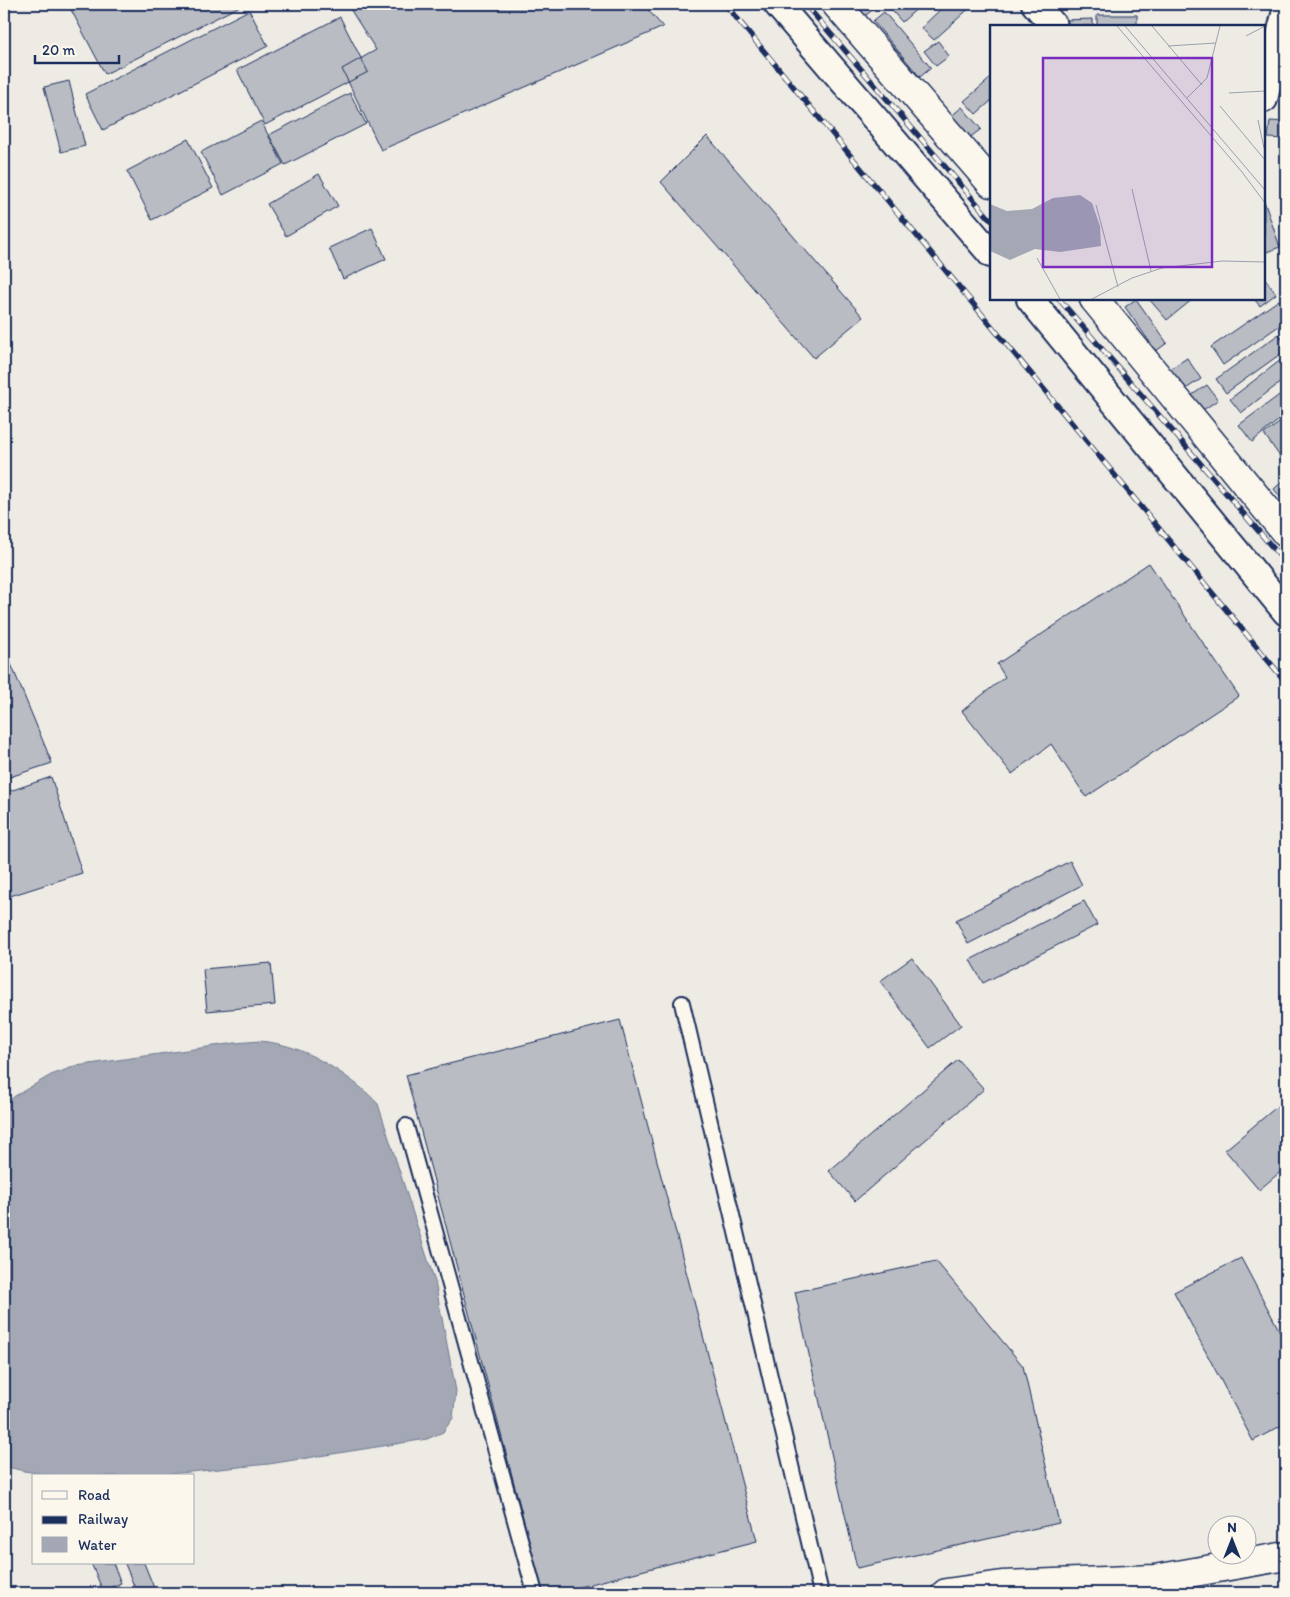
<svg xmlns="http://www.w3.org/2000/svg" width="1290" height="1597" viewBox="0 0 1290 1597" font-family="Itim,sans-serif">
<rect width="100%" height="100%" fill="#eeebe4"/>
<filter id="ink" filterUnits="userSpaceOnUse"><feTurbulence type="fractalNoise" baseFrequency=".02" numOctaves="2"/><feDisplacementMap in="SourceGraphic" scale="10" xChannelSelector="R" yChannelSelector="G"/><feConvolveMatrix kernelMatrix="1 2 1 2 8 2 1 2 1" color-interpolation-filters="sRGB"/></filter>
<g filter="url(#ink)">
<!-- water -->
<path fill="#a3a8b4" stroke="#6d7892" d="M260,1041C268,1042 276,1043 283,1045C312,1051 359,1082 378,1104L435,1282L456,1391L453,1418L443,1432L427,1439L269,1464L150,1476H58L24,1471L4,1466V1105L15,1096L51,1075L76,1066L235,1043Z"/>
<!-- building -->
<path fill="#b9bcc3" stroke="#1b2f5e" d="M68,4H244L105,74Z
M347,4H643L663,27L381,150L342,69L376,50Z
M851,4H878L879,5L862,18Z
M886,4H922L902,22Z
M946,4H974L934,40L921,28Z
M249,10L268,46L103,130L85,94Z
M884,12L931,68L920,77L873,21Z
M1097,15H1137V26H1097Z
M340,17L368,72L265,125L237,70Z
M1093,19V26H1063V20Z
M938,41L949,56L936,66L924,51Z
M991,78V101L976,114L964,101Z
M69,81L85,146L61,152L44,87Z
M350,93L366,124L285,165L269,135Z
M962,107L981,129L968,139L949,118Z
M261,121L283,164L223,195L201,152Z
M1270,121L1286,122V139L1268,138Z
M707,136L863,317L814,358L661,182Z
M188,139L213,188L152,220L127,171Z
M319,174L338,206L286,236L267,204Z
M1264,201L1280,247L1264,253Z
M372,228L386,259L343,279L329,248Z
M1264,277L1276,294L1260,306L1254,299H1264Z
M1136,299L1167,343L1156,351L1125,307Z
M1149,299H1193L1167,320Z
M1279,300L1286,310V321L1223,365L1211,347Z
M1279,334L1286,345V350L1226,393L1216,379Z
M1286,356V378L1241,413L1230,399Z
M1187,358L1201,379L1184,390L1170,369Z
M1207,385L1218,400L1200,412L1189,397Z
M1286,390V414L1252,442L1239,425Z
M1286,418V465L1264,434Z
M1286,478V504L1274,489Z
M1149,563L1239,696L1086,797L1051,744L1012,774L962,711L1005,677L997,664Z
M4,647L52,763L4,779Z
M51,777L82,873L4,898V793Z
M1070,861L1082,885L968,944L956,920Z
M1084,901L1097,925L983,983L970,960Z
M912,958L961,1025L930,1048L880,981Z
M271,963L275,1005L207,1011L203,969Z
M620,1020L757,1541L556,1593H543L406,1075Z
M958,1060L984,1089L855,1201L829,1171Z
M1286,1099V1167L1259,1190L1225,1150Z
M1241,1258L1286,1343V1423L1253,1441L1174,1292Z
M936,1261L1023,1366L1059,1523L857,1568L795,1292Z
M91,1563H113L121,1583L103,1591Z
M128,1563H144L156,1593H137L125,1564Z
M1286,1589V1593H1264V1591Z"/>
<g fill="none" stroke-linecap="round" stroke-linejoin="round">
<!-- service casing -->
<g stroke="#1b2f5e" stroke-width="18">
<path id="service" d="M682,1003L821,1593
M406,1126L535,1593"/>
</g>
<!-- minor casing -->
<g stroke="#1b2f5e" stroke-width="30">
<path id="minor" d="M777,4L991,254
M1035,4L1054,26
M1264,99L1286,11
M1030,299L1286,612"/>
</g>
<!-- tertiary casing -->
<g stroke="#1b2f5e" stroke-width="31">
<path id="tertiary" d="M836,4L991,183
M1094,299L1286,533
M946,1593L1002,1585L1155,1579L1286,1556"/>
</g>
<!-- service -->
<use href="#service" stroke="#fbf7ec" stroke-width="14"/>
<!-- minor -->
<use href="#minor" stroke="#fbf7ec" stroke-width="26"/>
<!-- tertiary -->
<use href="#tertiary" stroke="#fbf7ec" stroke-width="28"/>
<!-- rail casing -->
<g stroke="#1b2f5e" stroke-width="5.5">
<path id="rail" d="M725,4L1286,682
M805,4L991,220
M1059,299L1286,563"/>
</g>
<!-- rail -->
<use href="#rail" stroke="#fbf7ec" stroke-width="4" stroke-dasharray="11" stroke-linecap="butt"/>
</g>
</g>
<!-- overview -->
<g transform="translate(990 25)">
<rect width="275" height="275" fill="#eeebe4"/>
<path d="M90,170L102,178L110,201L111,221L70,227L45,224L20,235L0,226V179L17,186L42,184L63,173Z" fill="#a3a8b4"/>
<path fill="none" stroke="#9aa0ae" stroke-width="1" d="M127,1L252,147L275,178M135,1L275,165M162,1L212,60M256,11L275,1M178,21L226,18M239,68L275,66M197,73L217,53L230,1M230,81L275,135M268,95L274,123M142,164L161,246M106,180L128,262M47,233L70,274M102,274L142,253L172,243L232,236L275,237"/>
<path fill="#7b2cbf" fill-opacity="0.15" stroke="#7b2cbf" stroke-width="2.5" d="M53,33H222V242H53Z"/>
<rect width="275" height="275" fill="none" stroke="#1b2f5e" stroke-width="2.5"/>
</g>
<!-- margin -->
<rect width="1290" height="1597" fill="none" stroke="#fbf7ec" stroke-width="20"/>
<rect x="10" y="10" width="1270" height="1577" fill="none" stroke="#1b2f5e" stroke-width="2" filter="url(#ink)"/>
<!-- legend -->
<rect x="32" y="1474" width="162" height="90" fill="#fbf7ec" stroke="#a1a7b3"/>
<rect x="42" y="1491" width="25" height="8" fill="#fbf7ec" stroke="#a1a7b3"/>
<text x="78" y="1500" font-size="15" fill="#1b2f5e">Road</text>
<rect x="42" y="1516" width="25" height="8" fill="#1b2f5e" stroke="#a1a7b3"/>
<text x="78" y="1524" font-size="15" fill="#1b2f5e">Railway</text>
<rect x="42" y="1537" width="25" height="15" fill="#a3a8b4" stroke="#a1a7b3"/>
<text x="78" y="1550" font-size="15" fill="#1b2f5e">Water</text>
<!-- north arrow -->
<g transform="translate(1232 1540)"><circle r="24" fill="#fbf7ec" stroke="#a1a7b3"/>
<path d="M0-4L9 19L0 12L-9 19Z" fill="#1b2f5e"/>
<text y="-8" font-size="14" font-weight="bold" text-anchor="middle" fill="#1b2f5e">N</text>
</g>
<!-- scale -->
<path d="M35 55v8h84v-8" fill="none" stroke="#1b2f5e" stroke-width="2.5"/>
<text x="42" y="55" font-size="15" fill="#1b2f5e" stroke="#fbf7ec" stroke-width="4" paint-order="stroke">20 m</text>
</svg>
